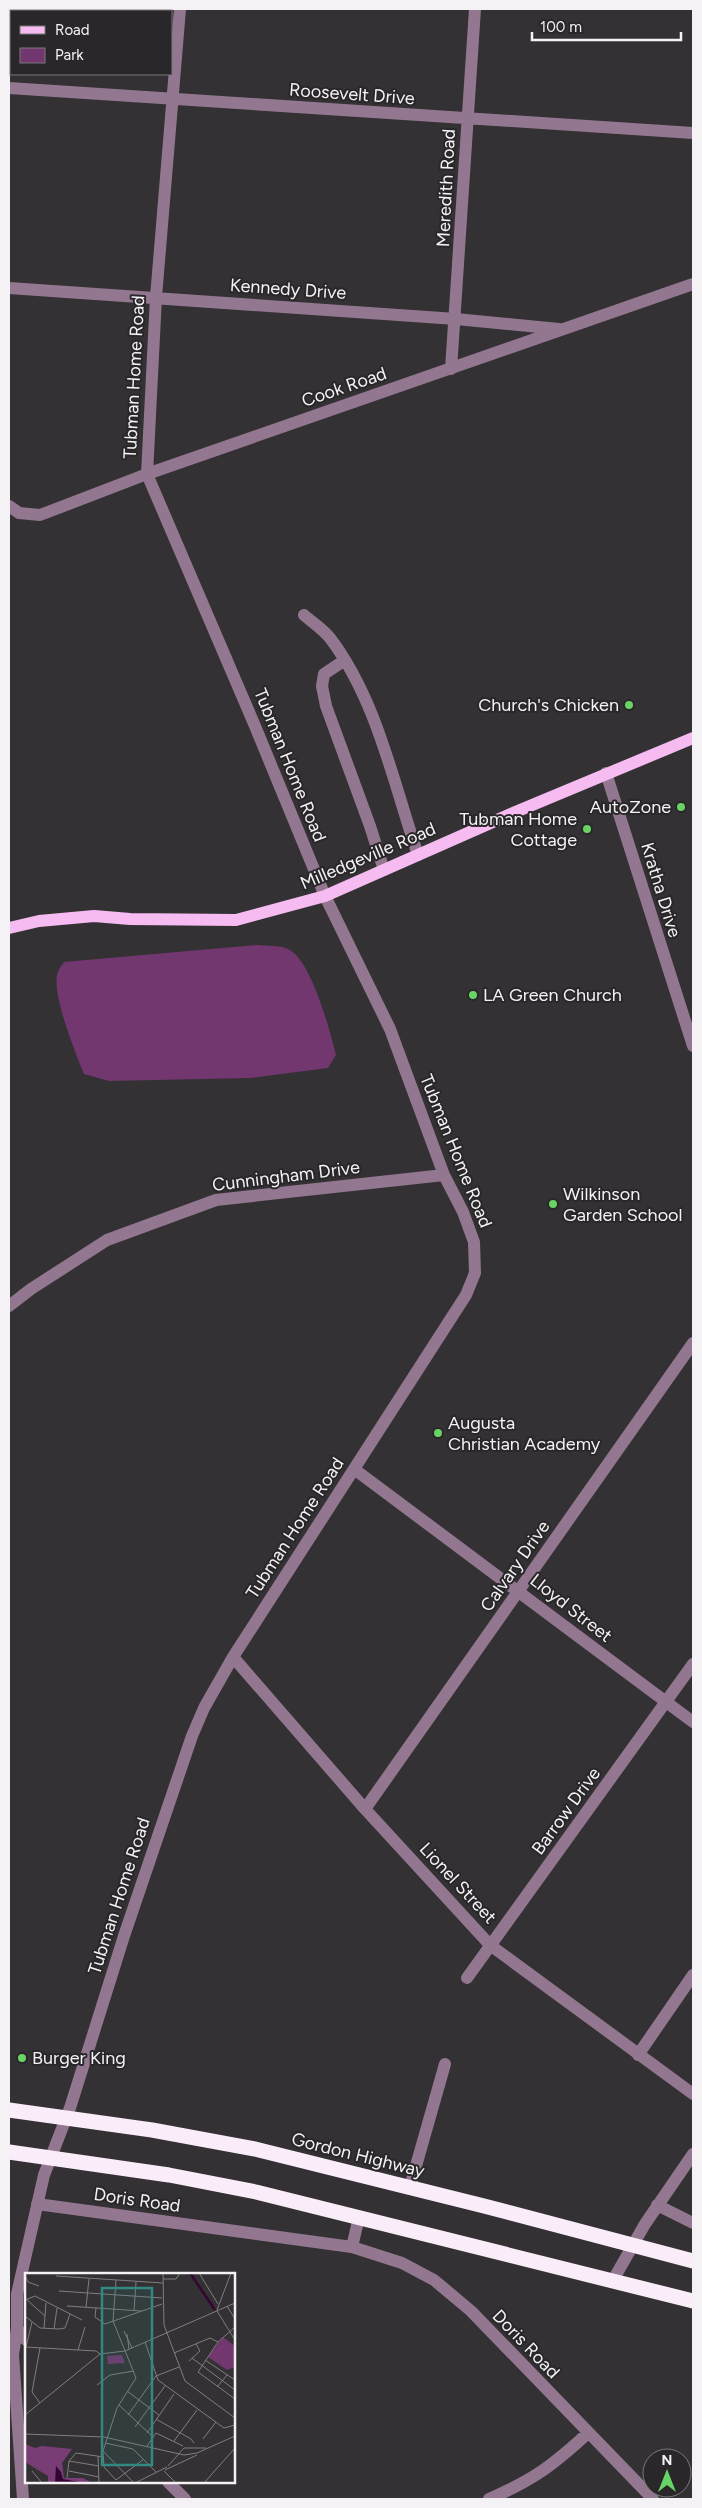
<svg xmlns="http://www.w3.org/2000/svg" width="702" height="2508" viewBox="0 0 702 2508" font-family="Figtree,sans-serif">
<rect width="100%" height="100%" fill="#333133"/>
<!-- green -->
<path fill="#72376f" d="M257,945C266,946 279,945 288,949C311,959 330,1031 336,1055L328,1068L250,1078L109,1081L84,1074C76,1054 50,991 58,972C59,968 62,965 64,962Z"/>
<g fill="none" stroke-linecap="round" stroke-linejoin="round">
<!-- minor -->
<path stroke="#937790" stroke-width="12" d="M9,88L693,133
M9,288L456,319L559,329
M451,369L475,9
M9,506L19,513L40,515L147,474L693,284
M304,615C312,622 323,629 330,638C377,700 393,782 418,855
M345,660L324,674L322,686L326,706L370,826L384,870
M606,773L693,1046
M9,1306L31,1289L107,1240L216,1200L444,1175
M354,1469L693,1722
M233,1657L365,1809L490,1945L693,2094
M365,1809L693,1343
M467,1978L693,1664
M638,2055L693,1975
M410,2187L445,2064
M37,2204L352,2247L402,2263L434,2280L471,2311L653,2499
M657,2205L693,2223
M352,2247L359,2217
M612,2282L645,2224L693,2154
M17,2328L13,2355L23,2499
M26,2340L17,2328V2294L44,2175L70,2108L124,1936L192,1736L204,1708L233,1657L466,1295L475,1273L474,1242L463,1212L444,1175L390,1029L325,896L255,726L147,474L156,297L180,9
M168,2482L185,2499
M489,2499C533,2480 552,2466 588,2433"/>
<!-- major -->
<path stroke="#f6bbf0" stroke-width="12" d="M9,928L39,921L94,916L130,919L236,920L325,896L513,813L693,738"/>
<!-- highway -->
<path stroke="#faecf8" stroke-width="15" d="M9,2110L152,2130L255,2149L484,2206L693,2261
M9,2152L169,2175L256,2192L693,2301"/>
</g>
<!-- markers -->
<g fill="#68d465" stroke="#292729" stroke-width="2">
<circle cx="629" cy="705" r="5"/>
<circle cx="681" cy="807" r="5"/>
<circle cx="587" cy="829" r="5"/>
<circle cx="473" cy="995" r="5"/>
<circle cx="553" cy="1204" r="5"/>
<circle cx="438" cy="1433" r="5"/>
<circle cx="22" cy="2058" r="5"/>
</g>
<g text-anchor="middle" stroke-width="4" stroke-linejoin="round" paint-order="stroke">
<!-- street labels -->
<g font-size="18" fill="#f4f2f4" stroke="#292729">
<text transform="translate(352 94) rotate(4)" y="6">Roosevelt Drive</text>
<text transform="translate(446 188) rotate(-87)" y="6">Meredith Road</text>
<text transform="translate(288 289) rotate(4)" y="6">Kennedy Drive</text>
<text transform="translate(134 377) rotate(-87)" y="6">Tubman Home Road</text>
<text transform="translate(344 387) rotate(-19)" y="6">Cook Road</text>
<text transform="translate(290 765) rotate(68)" y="6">Tubman Home Road</text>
<text transform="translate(368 856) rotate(-23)" y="6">Milledgeville Road</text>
<text transform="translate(661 890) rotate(73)" y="6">Kratha Drive</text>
<text transform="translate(456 1151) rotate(68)" y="6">Tubman Home Road</text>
<text transform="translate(286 1176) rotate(-7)" y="6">Cunningham Drive</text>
<text transform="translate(295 1528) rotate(-57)" y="6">Tubman Home Road</text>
<text transform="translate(515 1566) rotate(-55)" y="6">Calvary Drive</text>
<text transform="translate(571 1608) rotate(38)" y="6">Lloyd Street</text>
<text transform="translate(566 1811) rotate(-54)" y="6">Barrow Drive</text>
<text transform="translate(458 1883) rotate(47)" y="6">Lionel Street</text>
<text transform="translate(119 1896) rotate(-72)" y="6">Tubman Home Road</text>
<text transform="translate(358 2155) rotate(14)" y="6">Gordon Highway</text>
<text transform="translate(137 2200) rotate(8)" y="6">Doris Road</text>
<text transform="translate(526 2344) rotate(46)" y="6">Doris Road</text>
</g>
<!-- poi labels -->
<g font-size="18" fill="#f4f2f4" stroke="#292729" text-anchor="start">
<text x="619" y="711" text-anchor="end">Church's Chicken</text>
<text x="671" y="813" text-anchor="end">AutoZone</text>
<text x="577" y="825" text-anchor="end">Tubman Home<tspan x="577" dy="21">Cottage</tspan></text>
<text x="483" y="1001">LA Green Church</text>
<text x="563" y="1200">Wilkinson<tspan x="563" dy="21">Garden School</tspan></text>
<text x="448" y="1429">Augusta<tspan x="448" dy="21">Christian Academy</tspan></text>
<text x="32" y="2064">Burger King</text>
</g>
</g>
<!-- overview -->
<g transform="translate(25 2273)">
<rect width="210" height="210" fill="#333133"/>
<path d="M97,82L100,90L83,91L82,83Z" fill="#72376f"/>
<path d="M0,171L10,175L17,173L47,176L37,190L39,205H58L67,210H23V203L0,189Z" fill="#793d75"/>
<path d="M198,64L210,73V94L202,97L183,84Z" fill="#72376f"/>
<path d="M31,193L36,199L38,206L59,210H30Z" fill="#330631"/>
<path fill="none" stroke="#330631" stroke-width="2.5" d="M165,0L190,37"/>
<path fill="none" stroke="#807e80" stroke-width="1" d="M138,0L139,52L160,108L210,145M174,0L193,31M31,3L138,10M1,4L3,9L14,13M138,6H151L155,0M91,7L88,48L111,105L92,135L78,178L109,210M34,18L137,25M1,26L20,43M0,27L10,23L57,47M42,33L116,38M202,33L210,46M61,34L64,6M71,35L70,44L80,51L137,31M192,37L206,0M109,38L111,9M192,38L210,67M0,43L15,55L34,56L40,55L45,41M210,54L193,69L173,99L210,126M19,55L21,30M29,56L32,35M99,58L107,75M102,61L104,76M120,69L133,107L199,155L210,152M0,74L71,78L75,81M1,74L7,49M53,77L60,54M149,80L185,65L193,69M167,85L210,117M180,87L210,107M164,88L175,78L171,71M72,112L85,102L109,98M192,114L202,102M102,118L134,142M15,130L7,119L15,75M94,132L128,164M0,142L75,81L100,78L210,30M103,142L131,103L154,94M131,146L166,166L169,170M110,154L140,113M122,160L149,121M0,161L79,164L159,182L172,180L210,163M178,166L191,149M149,168L172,137M80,170L108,176L131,199M122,173L131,160L158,173M78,180L79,194L91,207L119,186M73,183L74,210M44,188L74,193M143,193L159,175H181M140,197L172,182M7,198L17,210M44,198L74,204M139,198L151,210M42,205L44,188L51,180L79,184M110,210L142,194M179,210L210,175"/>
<path fill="#318982" fill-opacity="0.15" stroke="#318982" stroke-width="2.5" d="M77,15H127V192H77Z"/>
<rect width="210" height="210" fill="none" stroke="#f4f2f4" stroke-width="2.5"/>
</g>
<!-- border -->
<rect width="702" height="2508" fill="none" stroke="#f4f2f4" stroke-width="20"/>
<!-- legend -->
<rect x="10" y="10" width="162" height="65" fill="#292729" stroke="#7a787a"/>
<rect x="20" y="26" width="25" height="8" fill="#f6bbf0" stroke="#7a787a"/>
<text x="55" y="35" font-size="15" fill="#f4f2f4">Road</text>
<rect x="20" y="48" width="25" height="15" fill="#72376f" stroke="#7a787a"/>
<text x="55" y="60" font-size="15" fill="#f4f2f4">Park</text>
<!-- north arrow -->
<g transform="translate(667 2473)"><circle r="24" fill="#292729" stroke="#7a787a"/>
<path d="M0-4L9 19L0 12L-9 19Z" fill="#68d465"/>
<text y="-8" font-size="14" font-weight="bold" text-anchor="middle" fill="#f4f2f4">N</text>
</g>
<!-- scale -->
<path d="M532 32v8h149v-8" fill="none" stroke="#f4f2f4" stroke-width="2.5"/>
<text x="540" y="32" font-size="15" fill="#f4f2f4" stroke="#292729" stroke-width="4" paint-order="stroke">100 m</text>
</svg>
